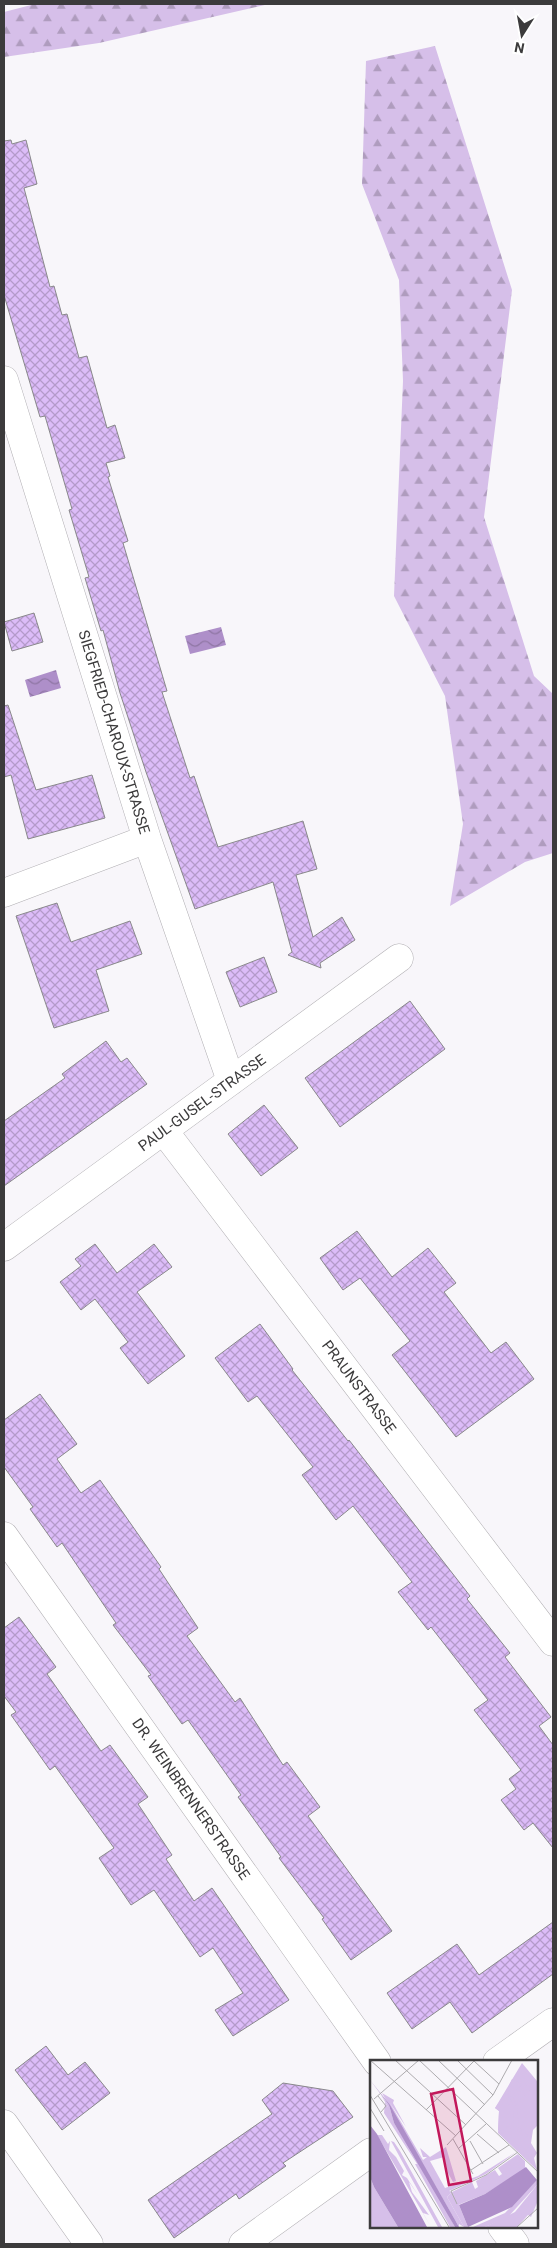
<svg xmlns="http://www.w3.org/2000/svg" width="557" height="2248" viewBox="0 0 557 2248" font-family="Roboto,sans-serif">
<defs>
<pattern id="forest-firs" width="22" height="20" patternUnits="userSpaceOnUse" patternTransform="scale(1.25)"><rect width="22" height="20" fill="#d6bfe9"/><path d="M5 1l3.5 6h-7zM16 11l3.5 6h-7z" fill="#af9cbe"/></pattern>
<pattern id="water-waves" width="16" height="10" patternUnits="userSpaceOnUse" patternTransform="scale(1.25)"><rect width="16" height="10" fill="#ae8fc9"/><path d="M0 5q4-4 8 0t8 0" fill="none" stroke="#8f76a4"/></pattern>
<pattern id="building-cross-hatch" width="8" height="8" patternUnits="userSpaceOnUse" patternTransform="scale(1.25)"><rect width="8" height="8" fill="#dcbcf8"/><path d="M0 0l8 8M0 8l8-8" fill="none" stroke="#b49aca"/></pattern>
</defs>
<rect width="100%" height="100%" fill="#f8f6fa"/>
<!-- forest -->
<path fill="url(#forest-firs)" d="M35,4H269L99,43L4,57V12Z
M435,46L512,290L484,517L534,676L553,694V853L525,862L450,906L463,824L445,696L394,596L403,381L399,280L362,184L366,61Z"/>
<!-- water -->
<path fill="url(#water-waves)" d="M221,627L226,645L190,654L185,636Z
M56,670L61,688L30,697L25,680Z"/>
<!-- building -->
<path fill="url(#building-cross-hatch)" stroke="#89888b" d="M11,140L12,144L26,140L37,184L24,188L50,287L54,286L62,315L67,314L79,358L87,356L107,428L115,425L125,458L106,463L110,476L108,477L128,541L123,543L167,691L162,692L190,778L194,776L218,847L303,821L317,869L296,875L313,937L342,917L355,940L320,963L321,968L288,955L292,952L273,882L195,909L146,772L120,693L103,630L101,631L85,578L89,577L69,510L72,509L45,416L40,417L4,295V141Z
M34,613L43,642L12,651L4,622Z
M8,705L36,790L92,775L105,818L28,839L11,775L4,777V706Z
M57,903L71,942L130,921L142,954L96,970L109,1011L54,1028L16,916Z
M264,957L277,992L240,1007L226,972Z
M410,1001L445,1049L340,1127L305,1078Z
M106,1041L121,1062L127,1058L147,1084L4,1186V1121L65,1078L62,1074Z
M264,1105L298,1148L261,1176L228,1134Z
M357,1231L392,1277L428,1248L456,1283L444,1292L491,1353L506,1342L534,1379L456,1437L392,1355L410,1341L360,1278L343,1290L320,1258Z
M95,1244L117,1273L154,1244L172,1267L137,1292L185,1356L148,1384L120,1348L128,1342L95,1299L81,1310L60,1282L81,1266L75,1259Z
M260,1324L293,1369L292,1370L348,1441L349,1440L470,1596L467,1599L510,1653L505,1657L551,1717L539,1726L553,1745V1848L533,1823L524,1830L501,1800L516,1789L509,1779L521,1770L474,1710L488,1700L431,1627L428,1630L398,1592L412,1582L353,1506L336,1520L302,1475L313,1467L257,1396L248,1402L215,1358Z
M40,1394L77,1444L57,1459L81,1493L100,1480L124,1514L161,1567L159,1569L198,1628L187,1636L235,1702L240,1698L283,1765L287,1762L320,1807L308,1816L392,1931L351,1960L322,1919L324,1918L279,1858L281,1857L238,1797L241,1795L188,1720L182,1724L148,1676L151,1675L113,1625L116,1623L62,1543L57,1547L30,1509L33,1507L4,1467V1420Z
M19,1617L56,1667L47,1674L101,1751L110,1745L148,1797L138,1804L172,1855L166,1859L194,1901L212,1888L289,2000L233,2036L215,2010L243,1993L213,1948L200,1957L154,1890L131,1905L99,1858L114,1848L55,1766L50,1770L11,1715L16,1712L4,1696V1628Z
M553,1922V1974L472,2033L450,2002L412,2029L387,1993L457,1944L479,1975Z
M46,2046L68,2075L85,2062L110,2093L62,2130L15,2070Z
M283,2083L333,2091L353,2117L283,2163L286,2166L239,2199L236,2194L174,2238L148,2200L272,2114L262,2100Z"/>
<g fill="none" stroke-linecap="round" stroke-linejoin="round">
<!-- street casing -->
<g stroke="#b1afb3" stroke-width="29">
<path id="street" d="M4,380L147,839L231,1081
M4,893L147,839
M164,1131L553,1642
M4,1247L399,958
M4,1536L377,2062
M497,2062L553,2022
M4,2124L89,2244
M502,2227L515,2244
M243,2244L371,2152"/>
</g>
<!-- street -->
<use href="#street" stroke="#fff" stroke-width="28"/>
</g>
<g text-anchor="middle" stroke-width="4" stroke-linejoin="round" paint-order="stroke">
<!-- street labels -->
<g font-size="15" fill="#3c3b3c" stroke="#fff">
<text transform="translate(114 732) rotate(73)" y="5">SIEGFRIED-CHAROUX-STRASSE</text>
<text transform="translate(202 1103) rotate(-36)" y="5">PAUL-GUSEL-STRASSE</text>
<text transform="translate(359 1387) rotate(53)" y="5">PRAUNSTRASSE</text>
<text transform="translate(191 1799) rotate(55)" y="5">DR. WEINBRENNERSTRASSE</text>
</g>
</g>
<!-- overview -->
<g transform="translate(370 2060)">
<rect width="168" height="168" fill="#f8f6fa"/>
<path d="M152,3L167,21V66L163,70L161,83L167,93L164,98L167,110L128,73L129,51L125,48ZM15,42L18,47V54L66,133L14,53ZM7,75H12L18,84L20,81L19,90L26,97L34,111L32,115L37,118L48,135L39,122L42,132L59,155L53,153L61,167ZM0,117L4,127L28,167H0ZM167,120V125L138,157L115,167H103L135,153ZM82,132L89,145L98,167H94L77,137Z" fill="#d6bfe9"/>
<path d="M142,19L149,22L146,30L154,23L161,28L144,48H147L149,68L158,75L156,78L144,67L132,73L143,61L144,51H131V71L128,70L129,51L125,48L136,33L142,42L138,45L147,41L136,32ZM12,33L24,40L23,43L36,67L20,43L53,100L57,97H53L50,88L60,97L76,87L86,121L83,122L78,113L74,97L60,101L75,128L108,116L146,92L116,114L79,131L82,132L77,137L94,167L89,164V167ZM11,35L19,45L24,63L60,120L85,167H80L45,104H49L18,57V47ZM21,81L24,82L30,91L72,167H68ZM0,146L5,156L13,167H0Z" fill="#d6bfe9"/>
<path d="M148,94L155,101V109L115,134L88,145L82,132L102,122L105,129L108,127L106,121L125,110L129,116L132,114L128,108ZM167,125V143L161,157L158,155L147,167H115L145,152Z" fill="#d6bfe9"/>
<path d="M0,20L20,45L89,167H85L24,63L19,45ZM0,65L7,74L57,167H28L4,127L0,117ZM156,107L167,120L142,147L98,167L89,145L115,134Z" fill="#ae8fc9"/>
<path fill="none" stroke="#adabae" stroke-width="1" d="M0,0L86,76M25,0L96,65M49,0L168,112M68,0L115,45M87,0L123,35M104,1L129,24M0,35L79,167M8,36L16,46L11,52M4,39L49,0M0,48L14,71M56,50L105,0M107,74L129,93M83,79L103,114M100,81L113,104M77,85L123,35L142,0M89,88L116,64M101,110L139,85M87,144L81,131L116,115L148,92M147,167L168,148"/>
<path fill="#c2185b" fill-opacity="0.15" stroke="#c2185b" stroke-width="2.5" d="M83,29L101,121L79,125L61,34Z"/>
<rect width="168" height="168" fill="none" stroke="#3c3b3c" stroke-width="2.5"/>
</g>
<!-- border -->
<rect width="557" height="2248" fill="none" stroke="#3c3b3c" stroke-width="10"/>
<!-- north arrow -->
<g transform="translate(522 35) rotate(191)" stroke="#ffffff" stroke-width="4" paint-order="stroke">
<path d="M0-4L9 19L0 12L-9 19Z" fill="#3c3b3c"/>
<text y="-8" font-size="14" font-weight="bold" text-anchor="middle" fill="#3c3b3c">N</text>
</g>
</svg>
